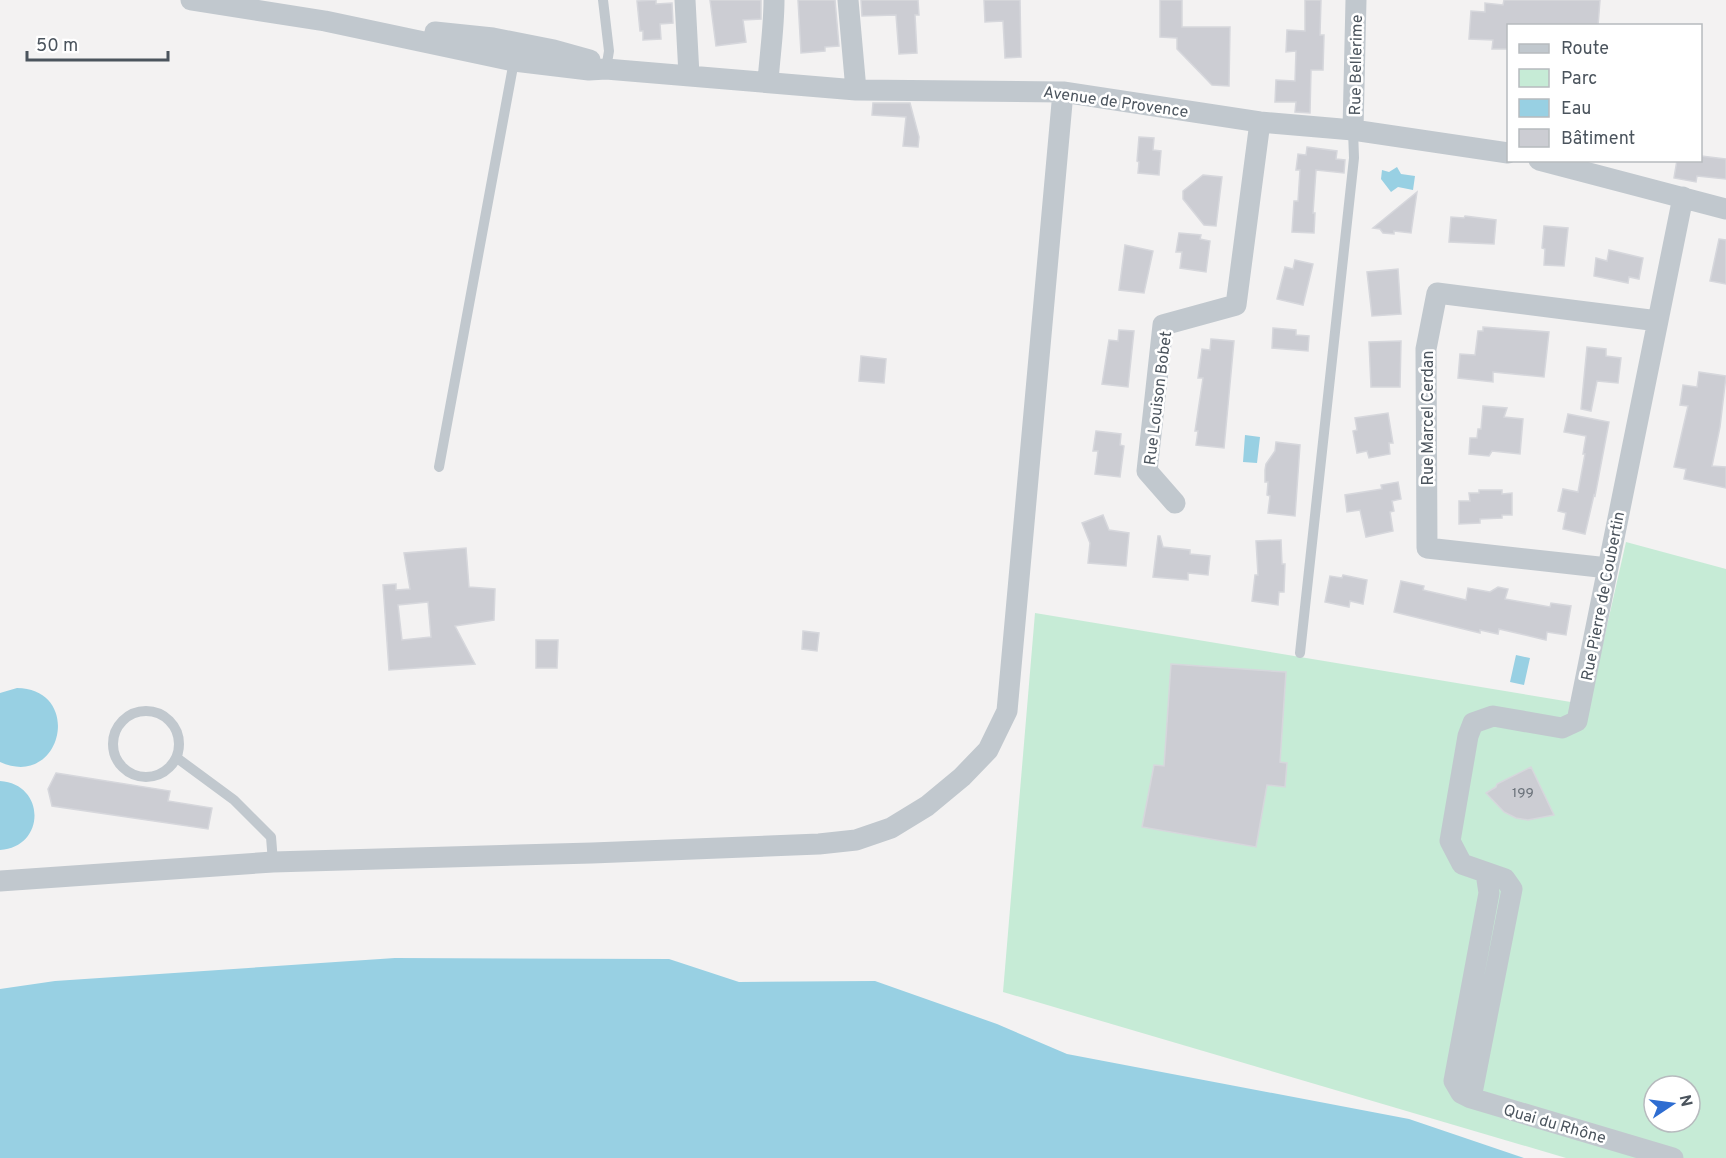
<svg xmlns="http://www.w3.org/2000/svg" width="1726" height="1158" viewBox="0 0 1726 1158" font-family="Overpass,sans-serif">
<rect width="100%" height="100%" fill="#f3f2f2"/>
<!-- green -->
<path fill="#c6ebd6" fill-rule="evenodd" d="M1626,542L1726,569V1158H1566L1003,992L1035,613L1589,705ZM1654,1086H1690V1122H1654Z"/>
<!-- water -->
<path fill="#98d0e3" d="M1397,167L1401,174L1415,176L1413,190L1398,187L1391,192L1381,179L1382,170L1389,172Z
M1245,435L1260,437L1257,463L1243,462Z
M1516,655L1530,658L1524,685L1510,682Z
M17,688C84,689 62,790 0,762V693Z
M0,781C46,784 46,847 0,850Z
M395,958L669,959L739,982L875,981L997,1024L1067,1054L1409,1119L1524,1158H0V989L55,981Z"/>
<!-- building -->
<path fill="#cccdd3" stroke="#d6d7dc" stroke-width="1.5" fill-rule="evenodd" d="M656,0V4L672,3L673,23L660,24L661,39L643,40V31H640L637,1Z
M710,0H761V19L743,20L746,42L716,46Z
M798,0H835L839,46L825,47V51L801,53Z
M861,0H918L919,15H915L917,53L899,54L896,15L862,16Z
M984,0H1020L1021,57L1005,58L1003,21L985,22Z
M1160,0H1182V27H1230L1229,86L1212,85L1177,49V38L1160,37Z
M1305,0H1321L1320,35H1324L1323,70H1311L1310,113L1295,112L1296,102H1275L1276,80L1295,81L1296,51L1286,52L1287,30L1305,31Z
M1504,0H1600L1598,26H1509V49H1492L1493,40L1469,39L1471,11L1485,12V3L1503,5Z
M873,103H910L919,137L918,147L903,146L906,117L872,115Z
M1139,137L1154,138L1153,150L1161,151L1159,175L1138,173L1139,162L1137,161Z
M1307,147L1337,151L1336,159L1345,160L1344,173L1316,170L1313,213H1315L1314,233L1292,232L1294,201H1298L1300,170H1296L1298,154L1306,155Z
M1701,156L1726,159V179L1697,176L1696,182L1674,178L1677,160H1701Z
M1203,175L1222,177L1216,226L1204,225L1183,199V191Z
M1417,192L1411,233L1394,231V234L1383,233L1380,229L1373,228Z
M1465,216L1496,220L1494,244L1449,242L1451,217L1464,218Z
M1544,226L1568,228L1564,266L1544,265L1545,249L1542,248Z
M1179,233L1201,235L1200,239L1210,241L1206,272L1180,268L1182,252H1176Z
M1719,239L1726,240V284L1710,281Z
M1125,245L1153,251L1144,293L1119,290Z
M1609,250L1643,258L1639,279L1629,277L1628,283L1594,276L1596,258L1607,261Z
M1295,260L1313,264L1303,305L1277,299L1285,267L1293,269Z
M1398,269L1401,314L1372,316L1367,272Z
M1483,327L1549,332L1544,377L1493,372V382L1458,378L1460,354L1475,355L1478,331H1483Z
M1273,328L1296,330V335L1309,336L1308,351L1272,348Z
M1119,330L1134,331L1128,387L1102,384L1109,340L1118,341Z
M1211,339L1234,341L1224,448L1196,445L1198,431H1195L1203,378H1198L1202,349L1210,350Z
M1401,341L1400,387H1371L1369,342Z
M1587,347L1606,349V356L1621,358L1618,383L1597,381L1591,411L1581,409Z
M861,356L886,359L884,383L859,381Z
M1699,372L1726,376L1720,427L1712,466L1726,467V488L1684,479L1686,469L1674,467L1688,406L1680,405L1683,385L1697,387Z
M1483,406L1507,408L1504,417L1523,419L1520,454L1492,451L1489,456L1469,454L1470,438H1477L1478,429H1481Z
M1388,413L1393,443H1389L1390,454L1369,458L1367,451L1357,453L1353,431L1357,430L1355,418Z
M1568,414L1609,422L1595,496L1594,495L1585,534L1563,529L1566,513L1558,511L1563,489L1578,492L1585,454H1583L1586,436L1564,432Z
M1096,431L1121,434L1120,445L1124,446L1120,477L1095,474L1098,451H1093Z
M1276,442L1300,445L1295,516L1268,513L1270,496L1267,495L1268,482H1265V470L1266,464L1275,451Z
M1398,482L1401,499L1392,501L1394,511L1390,512L1393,531L1366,537L1360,510L1347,512L1345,495L1382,489L1381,485Z
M1479,490H1502V494L1512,493V515H1502V518L1480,519V523L1459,524V501H1470L1469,493H1479Z
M1103,515L1109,530L1129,533L1126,566L1088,563L1090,543L1082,523Z
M1158,536H1160L1163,547L1190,550V554L1210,556L1208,575L1188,573V580L1153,577Z
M1281,540L1282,564H1285L1284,592H1279L1278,605L1252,601L1255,575H1258L1256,541Z
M466,548L469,587L495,589L494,620L455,626L475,664L389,670L383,585L396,584V590L410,589L404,553ZM428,602L431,637L402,640L398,605Z
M1343,575L1367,580L1363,604L1350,601L1349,607L1325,602L1330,576L1342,578Z
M1401,581L1424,586L1423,590L1466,600L1468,588L1490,592L1498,587L1508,589L1505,599L1550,607L1551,603L1571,606L1566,635L1547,632L1546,640L1499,629L1498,634L1480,630V633L1394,612Z
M803,631L819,633L817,651L802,649Z
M536,640H558L557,668H536Z
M1171,664L1286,672L1280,762L1287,763L1285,787L1267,785L1256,847L1142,827L1154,765L1164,766Z
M1531,767L1554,815L1528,820L1516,818L1504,812L1486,793L1496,787L1497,784Z
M56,773L170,791L168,801L212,808L208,829L52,806L48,789Z"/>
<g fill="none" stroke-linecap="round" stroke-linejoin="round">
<!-- service -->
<path stroke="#c1c8ce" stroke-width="10" d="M603,0L609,51L606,69
M439,467L514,61
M1300,653L1354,158L1353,130
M113 744a33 33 0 1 1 66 0a33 33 0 1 1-66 0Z
M177,758L234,800L271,837L273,862"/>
<!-- minor -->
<path stroke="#c1c8ce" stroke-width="21" d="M191,0L325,21L514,61L589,70L606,69L856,90L1063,92L1260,122L1353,130L1508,153
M685,0L689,75
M848,0L856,90
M435,32L493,38L554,50L590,60
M768,81C770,54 774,27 774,0
M1353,130L1356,0
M1539,160L1726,209
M1175,503L1147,471L1163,325L1236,305L1260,122
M1608,568L1427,548L1426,349L1437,293L1658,321
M1486,873L1489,893L1454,1081L1461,1093L1471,1098L1673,1158
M0,881L273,862L592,853L819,844L856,840L891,828L927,806L962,777L988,750L1007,711L1063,92
M1471,1098L1512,889L1505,879L1462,864L1450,841L1468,736L1473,723L1493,716L1562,728L1577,721L1683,197"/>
</g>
<g text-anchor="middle" stroke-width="5" stroke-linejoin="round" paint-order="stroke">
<!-- number labels -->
<g font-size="14" fill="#6b727a">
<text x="1523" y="797">199</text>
</g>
<!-- street labels -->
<g font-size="16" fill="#4b545d" stroke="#fff">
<text transform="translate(1355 65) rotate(-89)" y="6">Rue Bellerime</text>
<text transform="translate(1116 101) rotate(8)" y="6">Avenue de Provence</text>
<text transform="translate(1157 398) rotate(-83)" y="6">Rue Louison Bobet</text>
<text transform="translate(1427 418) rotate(-90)" y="6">Rue Marcel Cerdan</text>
<text transform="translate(1602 596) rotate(-79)" y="6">Rue Pierre de Coubertin</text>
<text transform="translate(1555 1123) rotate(16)" y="6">Quai du Rhône</text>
</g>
</g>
<!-- legend -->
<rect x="1507" y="24" width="195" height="138" fill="#ffffff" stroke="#b7bbbe" stroke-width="1.5"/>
<rect x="1519" y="44" width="30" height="9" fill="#c1c8ce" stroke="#b7bbbe" stroke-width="1.5"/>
<text x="1561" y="54" font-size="18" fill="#4b545d">Route</text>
<rect x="1519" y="69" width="30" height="18" fill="#c6ebd6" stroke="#b7bbbe" stroke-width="1.5"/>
<text x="1561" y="84" font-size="18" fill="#4b545d">Parc</text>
<rect x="1519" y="99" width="30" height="18" fill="#98d0e3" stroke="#b7bbbe" stroke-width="1.5"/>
<text x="1561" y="114" font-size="18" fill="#4b545d">Eau</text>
<rect x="1519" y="129" width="30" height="18" fill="#cccdd3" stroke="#b7bbbe" stroke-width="1.5"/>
<text x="1561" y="144" font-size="18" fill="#4b545d">Bâtiment</text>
<!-- north arrow -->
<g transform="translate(1672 1104) rotate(77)"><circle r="28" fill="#ffffff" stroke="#b7bbbe" stroke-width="1.5"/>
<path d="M0-4.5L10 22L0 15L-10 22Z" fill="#2e6dd1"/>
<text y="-9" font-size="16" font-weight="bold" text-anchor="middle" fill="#4b545d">N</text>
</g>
<!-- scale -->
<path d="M27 51v9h141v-9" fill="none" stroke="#4b545d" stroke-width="3"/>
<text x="36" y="51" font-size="18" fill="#4b545d" stroke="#ffffff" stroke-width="4.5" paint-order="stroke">50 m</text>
</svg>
